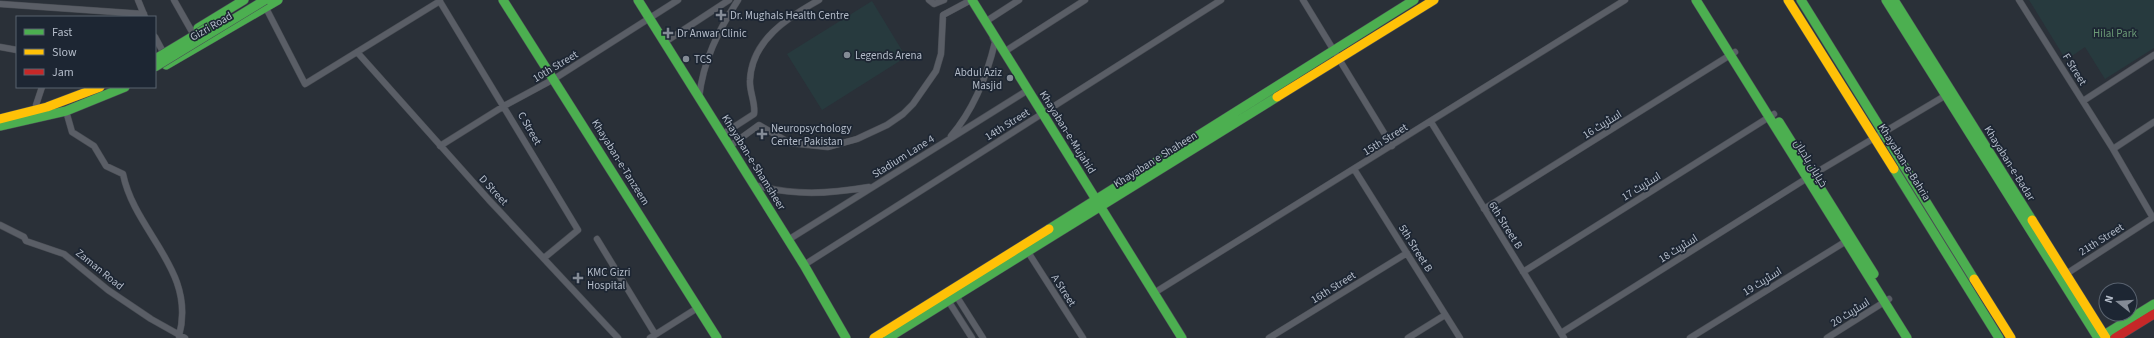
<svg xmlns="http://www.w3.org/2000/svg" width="2154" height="338" viewBox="0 0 2154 338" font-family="'Source Sans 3',Cairo,sans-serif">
<rect width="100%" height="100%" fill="#2a3038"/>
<!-- green -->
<path fill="#273a3e" d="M2029,0H2154V48L2105,79L2085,47L2066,60Z
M872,1L906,57L822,110L787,54Z"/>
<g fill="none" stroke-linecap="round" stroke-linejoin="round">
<!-- street casing -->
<g stroke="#484c53" stroke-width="7">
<path id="street" d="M138,0L145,17
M174,0L195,37
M439,0L578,230L544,258
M929,0L934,4L944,0
M1303,0L1392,146
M2019,0L2113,149L2153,218
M0,4L144,14
M266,8L305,84L440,1
M985,22L1019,0
M155,37L162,50
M665,42L729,0
M0,47L17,50
M357,52L489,200L618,338
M1004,52L1085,0
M699,98C703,61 718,31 738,0
M2083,101L2154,55
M36,105L42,87
M66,111L72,132L94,146L106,166L123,174C135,233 197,270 179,336
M1431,122L1564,338
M723,134L754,114C756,104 749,91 750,80C752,40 787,18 819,0
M951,136C974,109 987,76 995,42L993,38
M440,146L504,106L554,79L678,0
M730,146L759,125L790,143L828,147L857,139L887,125L903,114L913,104L936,71L941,54L943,15L971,0
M2113,149L2154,122
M1354,169L1460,338
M754,185C796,196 827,194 869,187
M1484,209L1735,52
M0,225L24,237L26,241L64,254L108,290L151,319L185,338
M597,239L655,334
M788,240L1028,90
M1028,252L1083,338
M804,265L1221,0
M1523,272L1774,114
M2063,276L2154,217
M1154,293L1625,0
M957,297L983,338
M949,302L972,338
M1561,333L1812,175L1948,94
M650,338L699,307
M1269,338L1407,253
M1408,338L1445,315
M1690,338L1848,240
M1827,338L1889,299"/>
</g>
<!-- fast casing -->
<g stroke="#484c53" stroke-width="10">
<path id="fast" d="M503,0L717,338
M638,0L804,265L846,338
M972,0L1182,338
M1696,0L1907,338
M1801,0L1974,279
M1886,0L2098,338
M1894,0L2032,220
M198,28L244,0
M166,65L278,0
M1779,122L1874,274
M0,126L66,111L125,87
M1894,169L1999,338
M1049,229L1414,0
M888,338L1277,97
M2099,338L2154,304"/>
</g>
<!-- slow casing -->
<g stroke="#484c53" stroke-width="10">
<path id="slow" d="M1788,0L1894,169
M1277,97L1434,0
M0,119L47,107L100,87
M2032,220L2106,338
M1974,279L2011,338
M874,338L1049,229"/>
</g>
<!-- jam casing -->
<g stroke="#484c53" stroke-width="10">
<path id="jam" d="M2115,338L2154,314"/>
</g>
<!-- street -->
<use href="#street" stroke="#5a5e66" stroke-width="6"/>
<!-- fast -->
<use href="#fast" stroke="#4caf50" stroke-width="9"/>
<!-- slow -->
<use href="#slow" stroke="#ffc107" stroke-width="9"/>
<!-- jam -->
<use href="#jam" stroke="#c62828" stroke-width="9"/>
<!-- fast-bridge casing -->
<g stroke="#484c55" stroke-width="10" stroke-linecap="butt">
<path id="fast-bridge" d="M155,59L210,26
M155,67L265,0"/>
</g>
<!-- fast-bridge -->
<use href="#fast-bridge" stroke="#4caf50" stroke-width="9"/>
</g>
<!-- markers -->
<g fill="#848b96" stroke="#1d2633" stroke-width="1.5">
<path d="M719 9h4v4h4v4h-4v4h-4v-4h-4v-4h4z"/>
<path d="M666 27h4v4h4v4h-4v4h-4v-4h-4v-4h4z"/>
<circle cx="847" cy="55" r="4"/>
<circle cx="686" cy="59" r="4"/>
<circle cx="1010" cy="78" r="4"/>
<path d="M760 128h4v4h4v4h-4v4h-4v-4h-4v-4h4z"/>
<path d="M576 272h4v4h4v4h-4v4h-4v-4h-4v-4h4z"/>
</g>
<g text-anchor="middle" stroke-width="3.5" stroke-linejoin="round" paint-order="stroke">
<!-- poi labels -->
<g font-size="11" fill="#b4bcc9" stroke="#1d2633" text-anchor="start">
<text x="730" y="19">Dr. Mughals Health Centre</text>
<text x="677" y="37">Dr Anwar Clinic</text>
<text x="855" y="59">Legends Arena</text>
<text x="694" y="63">TCS</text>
<text x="1002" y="76" text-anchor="end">Abdul Aziz<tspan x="1002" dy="13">Masjid</tspan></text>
<text x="771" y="132">Neuropsychology<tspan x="771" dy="13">Center Pakistan</tspan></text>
<text x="587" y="276">KMC Gizri<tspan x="587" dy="13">Hospital</tspan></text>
</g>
<!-- street labels -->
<g font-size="11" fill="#b4bcc9" stroke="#1d2633">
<text transform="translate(211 26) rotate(-30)" y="4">Gizri Road</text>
<text transform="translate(555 66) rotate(-31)" y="4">10th Street</text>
<text transform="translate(2075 69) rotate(58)" y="4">F Street</text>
<text transform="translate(1007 124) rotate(-32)" y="4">14th Street</text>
<text transform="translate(1602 124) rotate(-32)" y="4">اسٹریٹ 16</text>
<text transform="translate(530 128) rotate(60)" y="4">C Street</text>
<text transform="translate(1068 132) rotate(58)" y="4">Khayaban-e-Mujahid</text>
<text transform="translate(1385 139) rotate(-32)" y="4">15th Street</text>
<text transform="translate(903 156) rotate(-32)" y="4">Stadium Lane 4</text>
<text transform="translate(1155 159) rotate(-32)" y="4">Khayaban e Shaheen</text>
<text transform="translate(621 162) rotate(58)" y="4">Khayaban-e-Tanzeem</text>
<text transform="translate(754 162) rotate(58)" y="4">Khayaban-e-Shamsheer</text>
<text transform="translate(1905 162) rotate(58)" y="4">Khayaban-e-Bahria</text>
<text transform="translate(1811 163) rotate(59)" y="4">خیابان بادبان</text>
<text transform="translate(2010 163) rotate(58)" y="4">Khayaban-e-Badar</text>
<text transform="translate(1641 186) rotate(-32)" y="4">اسٹریٹ 17</text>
<text transform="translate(494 190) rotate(47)" y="4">D Street</text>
<text transform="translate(1506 225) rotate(58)" y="4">6th Street B</text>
<text transform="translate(2101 239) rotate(-32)" y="4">21th Street</text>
<text transform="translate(1416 248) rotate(58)" y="4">5th Street B</text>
<text transform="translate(1678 248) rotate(-32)" y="4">اسٹریٹ 18</text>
<text transform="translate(100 269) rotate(39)" y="4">Zaman Road</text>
<text transform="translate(1762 281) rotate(-32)" y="4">اسٹریٹ 19</text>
<text transform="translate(1333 287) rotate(-32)" y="4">16th Street</text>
<text transform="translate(1064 290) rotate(57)" y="4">A Street</text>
<text transform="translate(1850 312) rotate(-32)" y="4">اسٹریٹ 20</text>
</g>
<!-- park labels -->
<g font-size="11" fill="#6b9a76" stroke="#1d2633">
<text x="2115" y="37">Hilal Park</text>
</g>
</g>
<!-- legend -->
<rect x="16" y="16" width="140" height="72" fill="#1d2633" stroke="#59626f"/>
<rect x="24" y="29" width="20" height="6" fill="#4caf50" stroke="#59626f"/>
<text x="52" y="36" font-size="12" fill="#b4bcc9">Fast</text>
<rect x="24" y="49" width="20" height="6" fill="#ffc107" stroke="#59626f"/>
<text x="52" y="56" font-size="12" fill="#b4bcc9">Slow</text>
<rect x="24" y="69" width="20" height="6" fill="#c62828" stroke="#59626f"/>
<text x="52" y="76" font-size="12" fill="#b4bcc9">Jam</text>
<!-- north arrow -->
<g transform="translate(2118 302) rotate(287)"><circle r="19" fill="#1d2633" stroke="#59626f"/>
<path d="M0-3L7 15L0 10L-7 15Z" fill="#848b96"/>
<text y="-6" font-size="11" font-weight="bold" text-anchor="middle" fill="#b4bcc9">N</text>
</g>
</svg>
